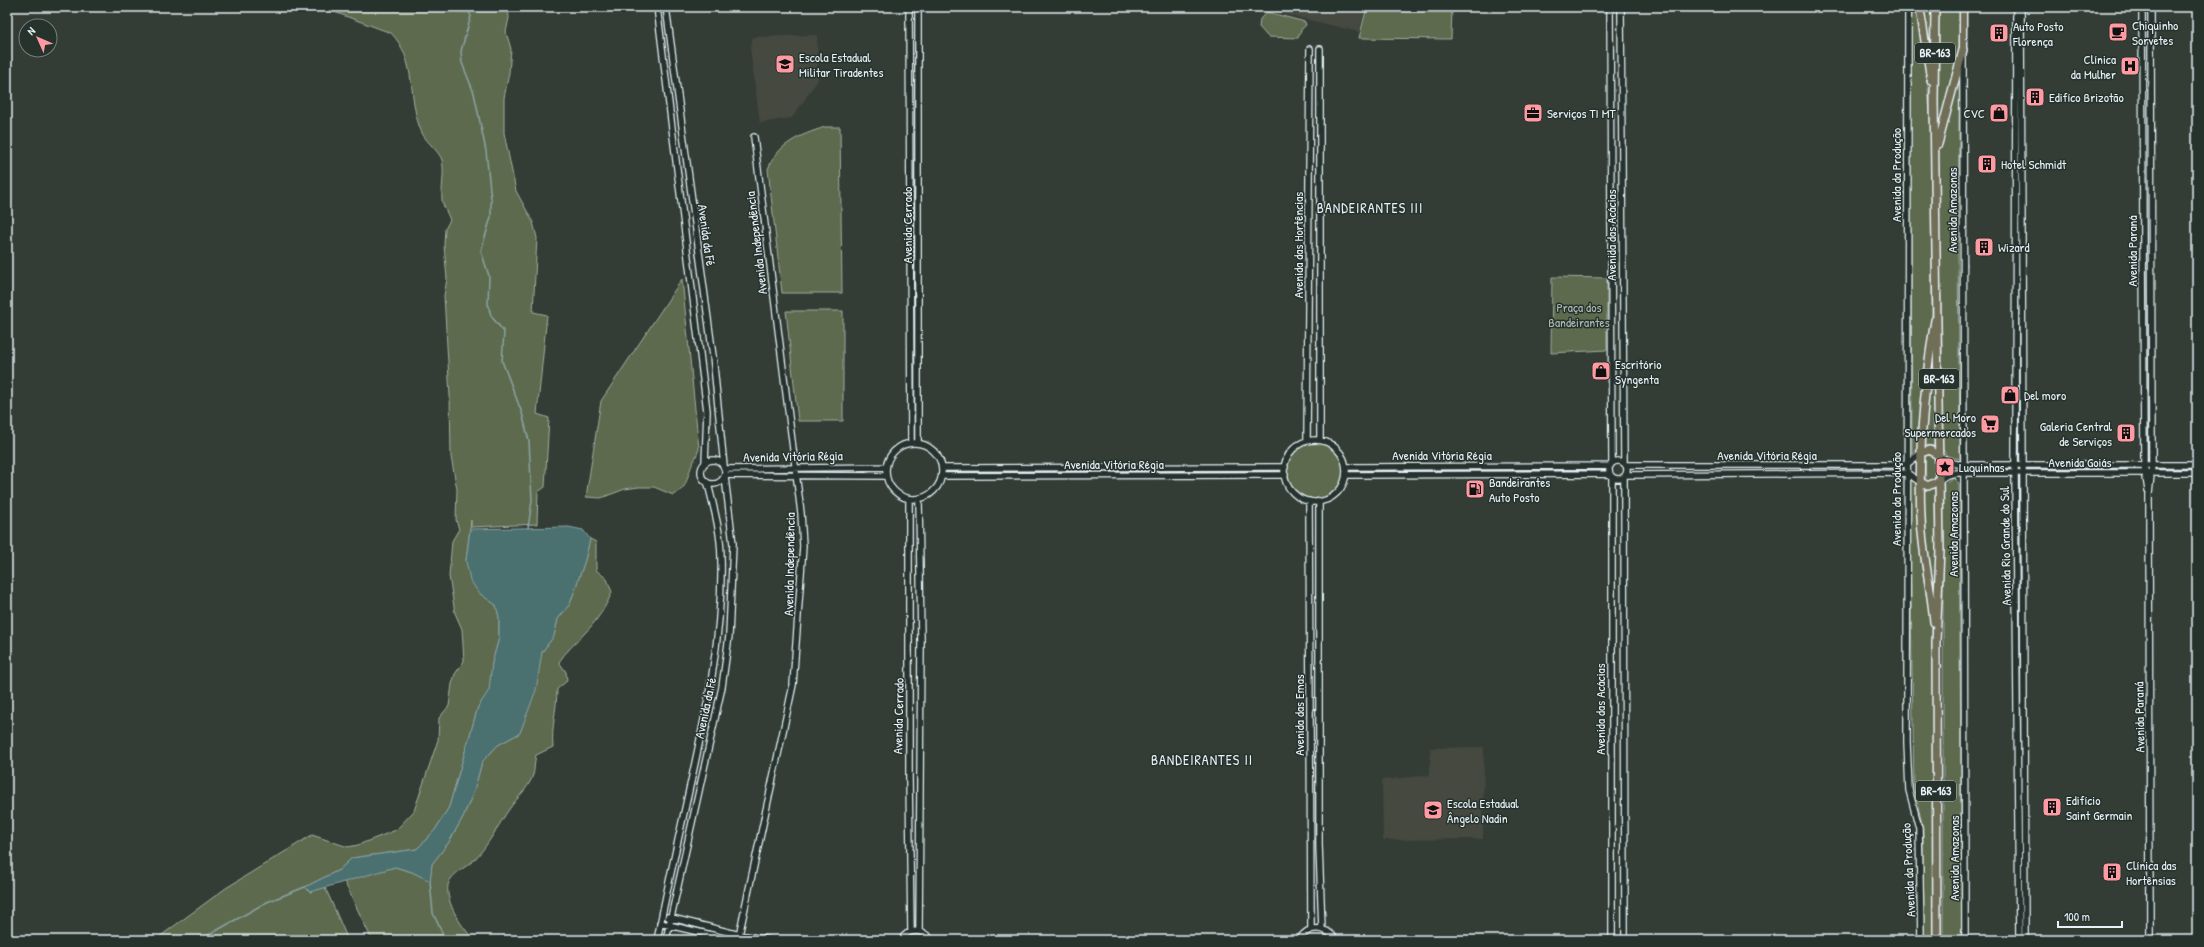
<svg xmlns="http://www.w3.org/2000/svg" width="2204" height="947" viewBox="0 0 2204 947" font-family="'Patrick Hand',sans-serif">
<rect width="100%" height="100%" fill="#343d35"/>
<filter id="ink" filterUnits="userSpaceOnUse"><feTurbulence type="fractalNoise" baseFrequency=".025" numOctaves="2"/><feDisplacementMap in="SourceGraphic" scale="8" xChannelSelector="R" yChannelSelector="G"/><feConvolveMatrix kernelMatrix="1 2 1 2 8 2 1 2 1" color-interpolation-filters="sRGB"/></filter>
<g filter="url(#ink)">
<!-- built -->
<path fill="#45493f" d="M1254,7H1366L1359,32Z
M817,35L818,80L792,118L760,123L750,48L753,37Z
M1484,747L1483,839L1383,840L1382,780L1430,775V748Z"/>
<!-- green -->
<path fill="#5d6b4d" stroke="#a2aea2" d="M321,7H508L509,18L506,32L511,49L509,73L504,98V133L516,191L533,222L537,238L533,312L547,315L537,414L549,418L545,487L538,492L537,524L471,527V520L466,561L479,593L496,605L499,617V638L492,663L490,690L478,707L449,807L435,830L417,849L352,858L339,870L305,887L310,892L325,887L348,940H155L226,888L312,835L348,847L358,845L396,830L414,811L438,740L439,718L449,706L452,684L455,674L464,661L462,629L455,613L449,576L452,541L459,529L456,520L457,489L451,457L450,396L444,296L447,279L444,245L445,229L450,220C448,214 443,207 442,200C441,187 445,173 442,160C439,151 427,143 422,133C407,101 418,60 391,33Z
M1367,7H1452L1451,39L1359,38Z
M1922,7H1931L1935,88L1923,9Z
M1939,7H1960L1958,249L1960,459L1947,456L1942,448V347L1938,209Z
M1913,9L1918,17L1928,87L1931,130L1932,313L1922,384L1918,448L1912,453L1910,35Z
M1267,12L1305,22L1306,25L1301,30L1298,38L1268,37L1259,27L1260,19Z
M825,127H840L842,293H782L768,169C778,143 801,135 825,127Z
M1552,277L1607,278V350L1551,353Z
M682,279L699,449C697,456 692,463 690,470C686,482 686,489 673,495L654,487H639L625,489L601,498L586,497L601,401Z
M786,311H843V421H798Z
M1936,339L1934,446L1926,445C1923,409 1929,375 1936,339Z
M1287 471a29 29 0 1 1 58 0a29 29 0 1 1-58 0Z
M1927,452L1935,455L1936,480L1932,483H1926L1925,454Z
M1953,477L1959,483L1962,940H1943V485Z
M1911,478L1918,483L1921,562L1932,630L1934,940H1924L1923,827L1914,790L1909,479Z
M1923,486H1935L1936,606L1929,577Z
M590,539L596,542V570L607,579L612,592C606,607 596,622 584,634C575,644 566,651 559,662L566,672L567,681L557,689C557,709 551,728 553,747L536,755C534,762 535,772 532,778C527,789 517,798 510,808C498,825 489,845 474,860C466,868 451,873 448,885C445,902 463,931 476,940H372L344,881L395,867L412,872L430,880L432,864L449,842L463,817L474,791L482,762L498,745L520,733L542,652L554,636L558,619L570,604L585,560Z"/>
<!-- water -->
<path fill="#4b6f70" stroke="#8aa3a6" d="M569,527L583,530L590,539L585,560L570,604L558,619L554,636L542,652L536,690L520,733L498,745L482,762L474,791L463,817L449,842L432,864L430,881L412,872L395,867L310,892L305,887L339,870L352,858L417,849L435,830L449,807L478,707L489,690L492,663L499,638V617L496,605L479,593L470,580L466,561L470,529Z"/>
<g fill="none" stroke-linecap="round" stroke-linejoin="round">
<!-- stream -->
<path stroke="#8aa3a6" stroke-width="1.5" d="M466,7L471,16L461,51L462,63L474,93L486,151L491,199V217L481,251L489,276L488,304L491,316L504,332L502,361L522,413L529,441L532,501L528,528
M430,881L433,913L445,939
M200,940L267,902L305,887"/>
<!-- secondary casing -->
<g stroke="#e8f1f8" stroke-width="8">
<path id="secondary" d="M657,7L707,411L705,463
M666,7L713,356L724,466
M909,7L911,443
M918,7V443
M1610,7L1612,463
M1621,7L1624,463
M1908,7L1907,742L1909,790L1919,828L1921,940
M2016,7L2015,474L2019,940
M2021,7L2025,940
M2142,7L2144,465L2148,490
M1963,58L1965,940
M1320,440V49
M1284 471a31 31 0 1 1 62 0a31 31 0 1 1-62 0Z
M1307,441L1310,49
M886 471a28 28 0 1 1 56 0a28 28 0 1 1-56 0Z
M1937,455L1952,463L1963,465H2197
M701 472a12 12 0 1 1 24 0a12 12 0 1 1-24 0Z
M1609 470a9 9 0 1 1 18 0a9 9 0 1 1-18 0Z
M1626,465H1894L1907,464L1921,453
M1346,467L1610,466
M943,468L1285,467
M725,469L886,467
M725,475L886,476
M1346,475L1609,474
M1627,475L1907,473L1920,482
M942,476L1285,475
M1624,478L1625,940
M1938,481L1947,475L1956,473H2197
M909,500V779L911,932
M919,500L921,641L919,931
M1309,501L1311,929
M1319,501V845L1322,929
M668,917L740,935L769,940
M660,923L733,940
M657,940C666,895 676,849 686,804C704,723 723,641 721,558C721,533 714,508 708,484
M666,940L722,687L729,636L733,544L725,477
M738,940L793,685L803,546L801,513L754,137
M901,940C909,928 923,929 932,940
M1299,940C1308,925 1326,925 1336,940
M1612,940V478
M2150,940L2149,494L2152,465L2151,7"/>
</g>
<!-- primary casing -->
<g stroke="#e8f1f8" stroke-width="9">
<path id="primary" d="M1963,50V7"/>
</g>
<!-- highway casing -->
<g stroke="#e8f1f8" stroke-width="10">
<path id="highway" d="M1917,7L1921,15L1931,80
M1935,7L1934,100L1940,550L1936,643L1937,940
M1938,144L1963,50
M1921,453L1930,450L1937,455
M1920,482L1928,486L1938,481
M1934,622C1931,587 1922,552 1921,517C1918,451 1924,386 1935,320"/>
</g>
<!-- secondary -->
<use href="#secondary" stroke="#26332d" stroke-width="5.5"/>
<!-- primary -->
<use href="#primary" stroke="#716e59" stroke-width="6"/>
<!-- highway -->
<use href="#highway" stroke="#716e59" stroke-width="7"/>
</g>
</g>
<!-- icons -->
<defs>
<g id="cafe-square" transform="scale(1)"><rect x="-9" y="-9" width="18" height="18" rx="4" fill="#ff9aa2" stroke="#26332d"/><path d="M-5.5-4.5H6V0H3Q3 3.5 0 3.5H-2.5Q-5.5 3.5-5.5 0ZM3-3.2v2h1.7v-2ZM-6 4.5H4V6H-6Z" fill="#111"/></g>
<g id="building-square" transform="scale(1)"><rect x="-9" y="-9" width="18" height="18" rx="4" fill="#ff9aa2" stroke="#26332d"/><path d="M-4-6H4V6H1V3H-1V6H-4ZM-2.5-4.3h1.7v1.8h-1.7ZM.8-4.3h1.7v1.8H.8ZM-2.5-1h1.7V.8h-1.7ZM.8-1h1.7V.8H.8Z" fill="#111"/></g>
<g id="school-square" transform="scale(1)"><rect x="-9" y="-9" width="18" height="18" rx="4" fill="#ff9aa2" stroke="#26332d"/><path d="M0-5L7-2L0 1L-7-2ZM-4 1L0 2.5L4 1V4Q0 6-4 4Z" fill="#111"/></g>
<g id="hospital-square" transform="scale(1)"><rect x="-9" y="-9" width="18" height="18" rx="4" fill="#ff9aa2" stroke="#26332d"/><path d="M-5-5h3v3.5h4V-5h3V5h-3V1.5h-4V5h-3Z" fill="#111"/></g>
<g id="office-square" transform="scale(1)"><rect x="-9" y="-9" width="18" height="18" rx="4" fill="#ff9aa2" stroke="#26332d"/><path d="M-6-3h4V-5.5h4V-3h4V5H-6ZM-1-4.5V-3h2v-1.5ZM-6 0V1H6V0Z" fill="#111"/></g>
<g id="shop-square" transform="scale(1)"><rect x="-9" y="-9" width="18" height="18" rx="4" fill="#ff9aa2" stroke="#26332d"/><path d="M-5-2.5h2.3a2.7 3.5 0 0 1 5.4 0H5L5.5 6h-11ZM-1.5-2.5h3a1.5 2.3 0 0 0-3 0Z" fill="#111"/></g>
<g id="supermarket-square" transform="scale(1)"><rect x="-9" y="-9" width="18" height="18" rx="4" fill="#ff9aa2" stroke="#26332d"/><path d="M-6-5.5h2.5l.6 2H6L4.5 2H-2.5L-4.4-4H-6ZM-1.5 3.2a1.3 1.3 0 1 0 .1 0ZM3 3.2a1.3 1.3 0 1 0 .1 0Z" fill="#111"/></g>
<g id="sight-square" transform="scale(1)"><rect x="-9" y="-9" width="18" height="18" rx="4" fill="#ff9aa2" stroke="#26332d"/><path d="M0-6L1.8-2.2L6-1.7L2.9 1.2L3.7 5.4L0 3.3L-3.7 5.4L-2.9 1.2L-6-1.7L-1.8-2.2Z" fill="#111"/></g>
<g id="fuel-square" transform="scale(1)"><rect x="-9" y="-9" width="18" height="18" rx="4" fill="#ff9aa2" stroke="#26332d"/><path d="M-5.5-6h7V0h2V4h1.3V-2.5L3-4.5l.8-.8L6-3V5H2.5V1h-1V6h-7ZM-4.2-4.7v3.2H.2V-4.7Z" fill="#111"/></g>
</defs>
<g fill-rule="evenodd">
<use href="#cafe-square" x="2118" y="32"/>
<use href="#building-square" x="1999" y="33"/>
<use href="#school-square" x="785" y="64"/>
<use href="#hospital-square" x="2130" y="66"/>
<use href="#building-square" x="2035" y="97"/>
<use href="#office-square" x="1533" y="113"/>
<use href="#shop-square" x="1999" y="113"/>
<use href="#building-square" x="1987" y="164"/>
<use href="#building-square" x="1984" y="247"/>
<use href="#shop-square" x="1601" y="371"/>
<use href="#shop-square" x="2010" y="395"/>
<use href="#supermarket-square" x="1990" y="424"/>
<use href="#building-square" x="2126" y="433"/>
<use href="#sight-square" x="1945" y="467"/>
<use href="#fuel-square" x="1475" y="489"/>
<use href="#building-square" x="2052" y="807"/>
<use href="#school-square" x="1433" y="810"/>
<use href="#building-square" x="2112" y="872"/>
</g>
<g text-anchor="middle" stroke-width="3" stroke-linejoin="round" paint-order="stroke">
<!-- shield labels -->
<g fill="#26332d" stroke="#aeb8bb" stroke-width="1">
<rect x="1915" y="43" width="40" height="20" rx="3"/>
<rect x="1919" y="369" width="40" height="20" rx="3"/>
<rect x="1916" y="781" width="40" height="20" rx="3"/>
</g>
<g font-size="12" font-weight="bold" fill="#e8f1f8">
<text x="1935" y="57">BR-163</text>
<text x="1939" y="383">BR-163</text>
<text x="1936" y="795">BR-163</text>
</g>
<!-- poi labels -->
<g font-size="13" fill="#e8f1f8" stroke="#26332d" text-anchor="start">
<text x="2132" y="30">Chiquinho<tspan x="2132" dy="15">Sorvetes</tspan></text>
<text x="2013" y="31">Auto Posto<tspan x="2013" dy="15">Florença</tspan></text>
<text x="799" y="62">Escola Estadual<tspan x="799" dy="15">Militar Tiradentes</tspan></text>
<text x="2116" y="64" text-anchor="end">Clínica<tspan x="2116" dy="15">da Mulher</tspan></text>
<text x="2049" y="102">Edifíco Brizotão</text>
<text x="1547" y="118">Serviços TI MT</text>
<text x="1985" y="118" text-anchor="end">CVC</text>
<text x="2001" y="169">Hotel Schmidt</text>
<text x="1998" y="252">Wizard</text>
<text x="1615" y="369">Escritório<tspan x="1615" dy="15">Syngenta</tspan></text>
<text x="2024" y="400">Del moro</text>
<text x="1976" y="422" text-anchor="end">Del Moro<tspan x="1976" dy="15">Supermercados</tspan></text>
<text x="2112" y="431" text-anchor="end">Galeria Central<tspan x="2112" dy="15">de Serviços</tspan></text>
<text x="1959" y="472">Luquinhas</text>
<text x="1489" y="487">Bandeirantes<tspan x="1489" dy="15">Auto Posto</tspan></text>
<text x="2066" y="805">Edifício<tspan x="2066" dy="15">Saint Germain</tspan></text>
<text x="1447" y="808">Escola Estadual<tspan x="1447" dy="15">Ângelo Nadin</tspan></text>
<text x="2126" y="870">Clínica das<tspan x="2126" dy="15">Hortênsias</tspan></text>
</g>
<!-- street labels -->
<g font-size="13" fill="#e8f1f8" stroke="#26332d">
<text transform="translate(1896 175) rotate(-90)" y="5">Avenida da Produção</text>
<text transform="translate(1952 210) rotate(-90)" y="5">Avenida Amazonas</text>
<text transform="translate(907 225) rotate(-90)" y="5">Avenida Cerrado</text>
<text transform="translate(707 235) rotate(82)" y="5">Avenida da Fé</text>
<text transform="translate(1611 235) rotate(-90)" y="5">Avenida das Acácias</text>
<text transform="translate(756 243) rotate(-97)" y="5">Avenida Independência</text>
<text transform="translate(1298 245) rotate(-90)" y="5">Avenida das Hortências</text>
<text transform="translate(2132 251) rotate(-90)" y="5">Avenida Paraná</text>
<text x="1442" y="460">Avenida Vitória Régia</text>
<text x="1767" y="460">Avenida Vitória Régia</text>
<text transform="translate(793 456) rotate(-1)" y="5">Avenida Vitória Régia</text>
<text x="2080" y="467">Avenida Goiás</text>
<text x="1114" y="469">Avenida Vitória Régia</text>
<text transform="translate(1896 499) rotate(-90)" y="5">Avenida da Produção</text>
<text transform="translate(1953 534) rotate(-90)" y="5">Avenida Amazonas</text>
<text transform="translate(2005 546) rotate(-91)" y="5">Avenida Rio Grande do Sul</text>
<text transform="translate(789 564) rotate(-89)" y="5">Avenida Independência</text>
<text transform="translate(705 708) rotate(-78)" y="5">Avenida da Fé</text>
<text transform="translate(1600 709) rotate(-90)" y="5">Avenida das Acácias</text>
<text transform="translate(1299 715) rotate(-90)" y="5">Avenida das Emas</text>
<text transform="translate(898 716) rotate(-89)" y="5">Avenida Cerrado</text>
<text transform="translate(2139 717) rotate(-91)" y="5">Avenida Paraná</text>
<text transform="translate(1954 858) rotate(-90)" y="5">Avenida Amazonas</text>
<text transform="translate(1908 870) rotate(-93)" y="5">Avenida da Produção</text>
</g>
<!-- park labels -->
<g font-size="13" fill="#b0bbb4" stroke="#26332d">
<text x="1579" y="312">Praça dos<tspan x="1579" dy="15">Bandeirantes</tspan></text>
</g>
<!-- neighbourhood labels -->
<g font-size="14" letter-spacing="1" fill="#e8f1f8" stroke="#26332d">
<text x="1370" y="213">BANDEIRANTES III</text>
<text x="1202" y="765">BANDEIRANTES II</text>
</g>
</g>
<!-- margin -->
<rect width="2204" height="947" fill="none" stroke="#26332d" stroke-width="24"/>
<rect x="12" y="12" width="2180" height="923" fill="none" stroke="#e8f1f8" stroke-width="1.5" filter="url(#ink)"/>
<!-- north arrow -->
<g transform="translate(38 38) rotate(315)"><circle r="19" fill="#26332d" stroke="#747f7e"/>
<path d="M0-3L7 15L0 10L-7 15Z" fill="#ff9aa2"/>
<text y="-6" font-size="11" font-weight="bold" text-anchor="middle" fill="#e8f1f8">N</text>
</g>
<!-- scale -->
<path d="M2058 921v6h64v-6" fill="none" stroke="#e8f1f8" stroke-width="2"/>
<text x="2064" y="921" font-size="12" fill="#e8f1f8" stroke="#26332d" stroke-width="3" paint-order="stroke">100 m</text>
</svg>
